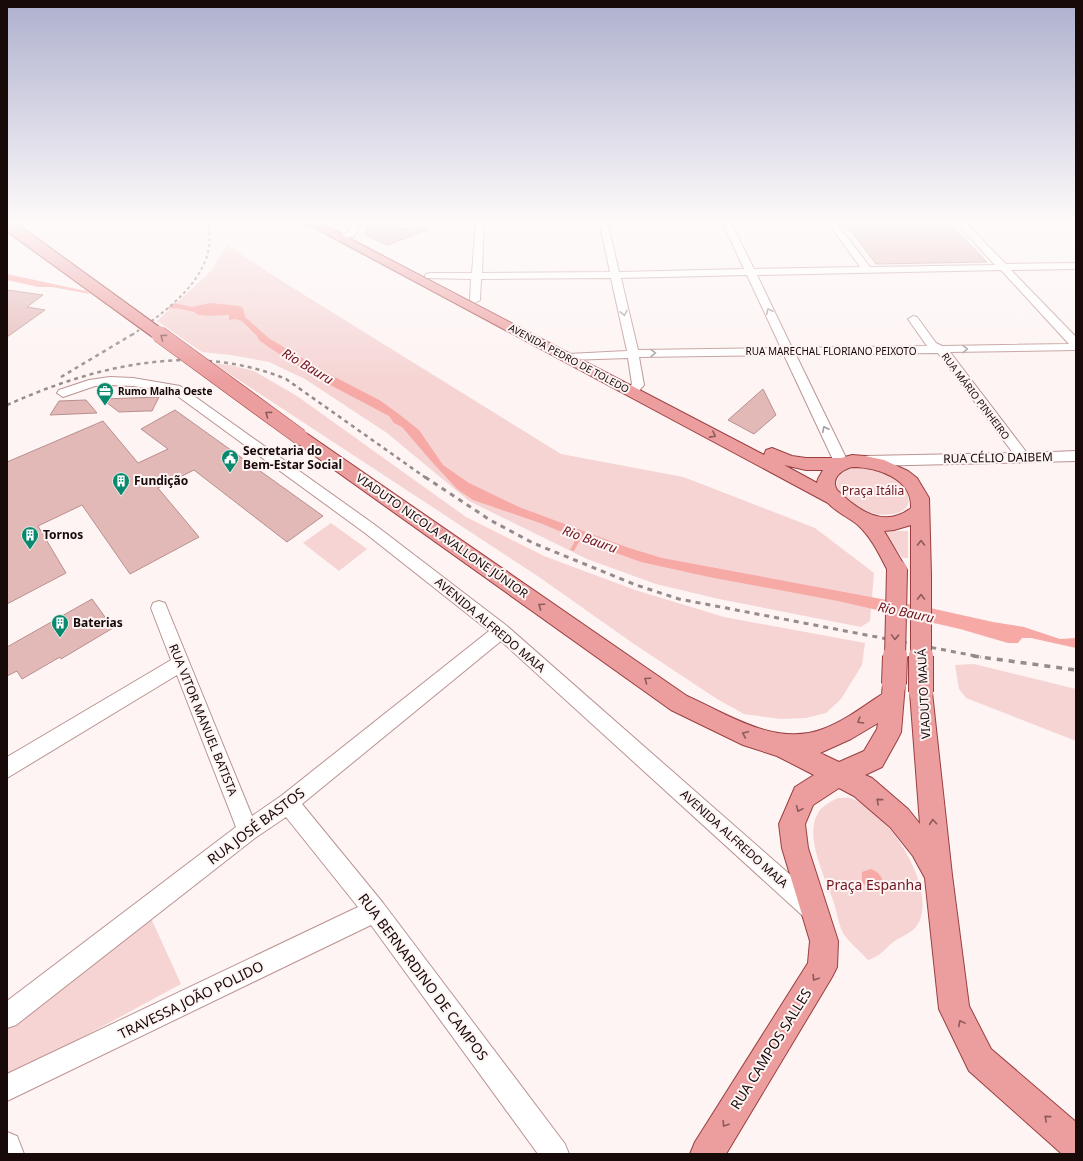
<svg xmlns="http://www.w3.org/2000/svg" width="1083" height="1161" viewBox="0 0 1083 1161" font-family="'Noto Sans',sans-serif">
<rect width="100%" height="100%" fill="#fdf4f3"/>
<!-- green -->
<path fill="#f5d4d3" d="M227,245L285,283L561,454L683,477L699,483L815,528L874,573L870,621L861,627L719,599L656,584L587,559L469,501L387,433L305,379L269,362L231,355L202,352L157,321L211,271Z
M213,363L230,365L254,371L297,396L466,517L544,556L635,590L724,617L865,643L862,665L841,699L826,713L806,718L780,719L744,714L717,699L634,644L539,577Z
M856,467C867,467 881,469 891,475C907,485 920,509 893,514C862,521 808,481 856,467Z
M331,523L367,549L339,571L303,543Z
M882,531H908V558H903Z
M974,664L1076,689V741L966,698L959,689L955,665Z
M838,798C843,798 849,797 853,799C888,813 934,882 920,920C914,934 902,935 892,943C884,950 879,957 868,960C861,952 849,942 843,933C838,923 837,911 833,900C825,878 805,837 817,815C821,806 830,802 838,798Z
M150,916L181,984L7,1078V1026Z"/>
<!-- water -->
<path fill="#f7a9a6" d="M7,274L86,291L90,294L52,287H39L7,280Z
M174,303L192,307L210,303L239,306L243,308L245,317L270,339L331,375L381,401L400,415L419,430L443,465L469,483L519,507L629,548L662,558L930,608L993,622L1024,627L1060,639L1076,638V648L1031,638H1022L1018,643H1008L960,629L838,601L709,577L641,562L580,540L574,551L570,550L574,543V537L540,523L473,500L457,489L432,462L402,427L394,423L389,416L317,378L270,348L259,340L257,336L242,321L235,319L229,320V315C219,315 205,317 196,314L195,312C184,310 176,307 166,309Z
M871,869C879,872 884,878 883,887L879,892H872L862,882V872Z"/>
<!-- building -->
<path fill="#e3b9b7" stroke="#b8908e" d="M369,221H398L396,229L427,228L428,230L387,245L365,235Z
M844,221H947L987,262L876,264Z
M7,290L43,295L27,307L45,310L7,337Z
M763,389L776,415L754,434L728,420Z
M159,397L152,411H146L119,412L102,399Z
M86,400L97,413L50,415L59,401Z
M175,410L323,516L287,542L194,470L158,488L199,537L130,574L82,505L38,526L66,573L7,604V462L103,421L138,463L168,449L141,429Z
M92,599L113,628L61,659L60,657L22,679L17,671L7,676V647Z"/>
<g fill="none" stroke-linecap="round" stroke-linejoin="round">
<!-- minor casing -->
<g stroke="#bb9391" stroke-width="2">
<path id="minor" d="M355,221H363L354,236L339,241L336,240V236L348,232Z
M476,221H484L482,273L610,272L599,221H607L619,272L744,269L722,221H730L754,269L860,267L827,221H835L870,267L995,265L955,221H964L1006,264L1076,263V269L1011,270L1076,337V350L950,352L1027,453L1076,451V461L867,466L862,464L860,461L862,458L867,456L1013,453L938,353L796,355L849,464L847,467H837L835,464L784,355L639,357L644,385L636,394H628L626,391L632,384L628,358L568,360L562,357L568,354L627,351L611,278L481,279L480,300L475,303L470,300L471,279L426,278L425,276L426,274L430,273H472ZM1001,270L1069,344L942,346L936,343L917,317L913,316L908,319L927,346L792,348L757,275ZM747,275L781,348L638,350L621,278Z
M110,377L133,378L180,386L375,525L507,626L820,901L823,909L820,917L812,920L804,917L501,641L302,804L383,903L565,1144L569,1154H538L371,925L7,1101V1074L358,907L286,817L255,838L16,1025L7,1028V1001L236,827L177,675L7,778V757L171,660L151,608L153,603L159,601L165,603L167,608L252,816L281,796L489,631L365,533L172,392L133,386L110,385L95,386L63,397L57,393L59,390L89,380Z
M7,1132L17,1136L24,1154H7Z"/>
</g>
<!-- major casing -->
<g stroke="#9a3f40" stroke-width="2">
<path id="major" d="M302,221H316L764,455L766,450L772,448L792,456L806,458H841L852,455L865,456L884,460L908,471L917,478L929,498L931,575L928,580L921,583L914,580L911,575V525L894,530L884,531L907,570L904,575L897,578L890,575C881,558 873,539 858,525C848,517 836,512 828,503ZM784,465L806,470H823L818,479L817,483ZM852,467C876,467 913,478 911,508C884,529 857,510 837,490C830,478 842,470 852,467Z
M300,432L306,433L687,696C729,715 776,747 823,729C844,721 863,707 882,694L883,684L886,677L894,674L902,677L905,684L901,732L897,740L882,767L865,775L872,778L908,809L920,824L910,692L913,685L921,682L929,685L932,692L952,875L969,1006L991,1049L1076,1122V1154H1062L969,1071L939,1009L925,878L913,856L890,827L854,796L839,788L813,805L805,824L808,848L838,941L837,967L832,977L726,1154H690L695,1142L808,963L810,941L782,848L779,824L795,787L814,775L777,756L743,745L671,710L294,441L292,437L294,433ZM878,723L877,729L864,751L839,762L820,753L851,739Z"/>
</g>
<!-- minor -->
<use href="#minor" fill="#fff" fill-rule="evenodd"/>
<!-- major -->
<use href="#major" fill="#ec9d9e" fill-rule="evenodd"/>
<!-- rail-far3 -->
<path stroke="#958b8a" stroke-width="2" stroke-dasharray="3 3" stroke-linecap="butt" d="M132,335C168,310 222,272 207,221"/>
<!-- rail-far2 -->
<path stroke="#958b8a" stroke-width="2.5" stroke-dasharray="4 4" stroke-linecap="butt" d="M61,377L133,334
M7,405C94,366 194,341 286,379L426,478"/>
<!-- rail-far1 -->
<path stroke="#958b8a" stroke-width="3" stroke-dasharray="5 5" stroke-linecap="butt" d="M425,477L490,520L533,543L636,585L679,599L981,657"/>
<!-- rail -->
<path stroke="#958b8a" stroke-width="3.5" stroke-dasharray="6 6" stroke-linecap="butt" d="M973,656L1076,670"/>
<!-- major-bridge-far3 casing -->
<g stroke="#9a3f40" stroke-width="14" stroke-linecap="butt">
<path id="major-bridge-far3" d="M7,224L160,335"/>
</g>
<!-- major-bridge-far2 casing -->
<g stroke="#9a3f40" stroke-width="17" stroke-linecap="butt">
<path id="major-bridge-far2" d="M159,334L300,437"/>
</g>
<!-- major-bridge-far1 casing -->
<g stroke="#9a3f40" stroke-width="22" stroke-linecap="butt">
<path id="major-bridge-far1" d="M921,575V657
M895,657L897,570"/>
</g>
<!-- major-bridge casing -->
<g stroke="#9a3f40" stroke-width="26" stroke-linecap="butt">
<path id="major-bridge" d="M921,656V692
M894,684L895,656"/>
</g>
<!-- major-bridge-far3 -->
<use href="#major-bridge-far3" stroke="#ec9d9e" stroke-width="12"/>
<!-- major-bridge-far2 -->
<use href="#major-bridge-far2" stroke="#ec9d9e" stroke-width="16"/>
<!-- major-bridge-far1 -->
<use href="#major-bridge-far1" stroke="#ec9d9e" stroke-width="20"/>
<!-- major-bridge -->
<use href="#major-bridge" stroke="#ec9d9e" stroke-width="24"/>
</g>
<!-- one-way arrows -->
<defs><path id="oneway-chevron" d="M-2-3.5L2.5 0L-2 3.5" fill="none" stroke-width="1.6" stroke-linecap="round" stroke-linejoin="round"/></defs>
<g stroke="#a29d9d">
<use href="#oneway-chevron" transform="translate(769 311) rotate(-115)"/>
<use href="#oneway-chevron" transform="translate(624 313) rotate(77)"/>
<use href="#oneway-chevron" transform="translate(965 349) rotate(-1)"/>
<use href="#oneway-chevron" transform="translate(653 353) rotate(-1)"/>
<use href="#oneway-chevron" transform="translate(825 429) rotate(-116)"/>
</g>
<g stroke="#8c5b5b">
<use href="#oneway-chevron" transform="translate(163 337) rotate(-144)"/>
<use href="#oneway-chevron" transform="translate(268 414) rotate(-144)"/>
<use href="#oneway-chevron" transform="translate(713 435) rotate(28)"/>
<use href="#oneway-chevron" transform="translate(921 543) rotate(-91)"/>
<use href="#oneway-chevron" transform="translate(921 597) rotate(-90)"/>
<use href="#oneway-chevron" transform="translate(541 606) rotate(-145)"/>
<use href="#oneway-chevron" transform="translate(895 637) rotate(92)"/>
<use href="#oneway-chevron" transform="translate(647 680) rotate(-145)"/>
<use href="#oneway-chevron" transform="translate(860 721) rotate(149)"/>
<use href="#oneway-chevron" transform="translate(745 734) rotate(-155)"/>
<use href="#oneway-chevron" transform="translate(879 801) rotate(-139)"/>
<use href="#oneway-chevron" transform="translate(799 809) rotate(114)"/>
<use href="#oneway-chevron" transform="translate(933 822) rotate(-95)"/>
<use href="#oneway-chevron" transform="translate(815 978) rotate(122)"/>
<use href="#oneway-chevron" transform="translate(961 1023) rotate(-118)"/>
<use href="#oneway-chevron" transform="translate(1047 1118) rotate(-139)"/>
<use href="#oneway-chevron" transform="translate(725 1124) rotate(122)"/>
</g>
<!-- sky -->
<linearGradient id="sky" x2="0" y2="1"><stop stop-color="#aeb0ce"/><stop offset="0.58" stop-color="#fefafa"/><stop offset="1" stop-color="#fefafa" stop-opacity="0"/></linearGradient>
<rect width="1083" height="383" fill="url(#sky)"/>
<!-- icons -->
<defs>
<g id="office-pin" transform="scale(0.9)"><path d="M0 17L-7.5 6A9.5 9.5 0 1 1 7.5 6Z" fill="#098a6e" stroke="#fdf4f3"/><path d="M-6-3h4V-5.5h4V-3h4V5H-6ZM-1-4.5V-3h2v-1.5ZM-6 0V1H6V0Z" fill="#fff"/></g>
<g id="civic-pin" transform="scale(0.9)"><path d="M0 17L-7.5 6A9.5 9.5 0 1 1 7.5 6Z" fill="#098a6e" stroke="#fdf4f3"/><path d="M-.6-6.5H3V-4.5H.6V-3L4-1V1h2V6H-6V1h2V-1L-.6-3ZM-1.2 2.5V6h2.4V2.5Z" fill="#fff"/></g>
<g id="building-pin" transform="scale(0.9)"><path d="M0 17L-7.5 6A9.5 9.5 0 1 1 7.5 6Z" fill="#098a6e" stroke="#fdf4f3"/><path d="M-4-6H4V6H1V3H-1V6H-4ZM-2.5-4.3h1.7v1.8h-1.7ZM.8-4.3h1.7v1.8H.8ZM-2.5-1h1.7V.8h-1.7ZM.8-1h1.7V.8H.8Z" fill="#fff"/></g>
</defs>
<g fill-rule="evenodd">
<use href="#office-pin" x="105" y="391"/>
<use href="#civic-pin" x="230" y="458"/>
<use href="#building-pin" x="121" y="481"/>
<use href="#building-pin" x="30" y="535"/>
<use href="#building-pin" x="60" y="623"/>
</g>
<g text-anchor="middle" stroke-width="4" stroke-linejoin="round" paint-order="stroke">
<!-- far-street labels -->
<g font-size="10" fill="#170a09" stroke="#fdf4f3">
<text x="831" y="355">RUA MARECHAL FLORIANO PEIXOTO</text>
<text transform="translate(569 358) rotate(28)" y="4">AVENIDA PEDRO DE TOLEDO</text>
<text transform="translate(976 396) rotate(53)" y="4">RUA MÁRIO PINHEIRO</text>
</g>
<!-- far-poi labels -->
<g font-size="10" font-weight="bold" fill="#170a09" stroke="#fdf4f3" text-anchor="start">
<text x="118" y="395">Rumo Malha Oeste</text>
</g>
<!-- poi labels -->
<g font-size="12" font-weight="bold" fill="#170a09" stroke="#fdf4f3" text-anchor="start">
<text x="243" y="455">Secretaria do<tspan x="243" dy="14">Bem-Estar Social</tspan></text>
<text x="134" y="485">Fundição</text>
<text x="43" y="539">Tornos</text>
<text x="73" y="627">Baterias</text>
</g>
<!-- street labels -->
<g font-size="12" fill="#170a09" stroke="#fdf4f3">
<text transform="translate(998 458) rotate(-1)" y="4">RUA CÉLIO DAIBEM</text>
<text transform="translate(442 536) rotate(35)" y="4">VIADUTO NICOLA AVALLONE JÚNIOR</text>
<text transform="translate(490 625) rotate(40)" y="4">AVENIDA ALFREDO MAIA</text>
<text transform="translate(924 694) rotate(-93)" y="4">VIADUTO MAUÁ</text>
<text transform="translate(203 720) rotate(68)" y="4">RUA VITOR MANUEL BATISTA</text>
<text transform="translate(734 839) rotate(42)" y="4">AVENIDA ALFREDO MAIA</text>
</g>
<!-- park labels -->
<g font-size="12" fill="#70161e" stroke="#fdf4f3">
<text x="873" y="495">Praça Itália</text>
</g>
<!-- water labels -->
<g font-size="13" font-style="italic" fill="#6e131c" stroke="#fdf4f3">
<text transform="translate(308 366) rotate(31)" y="5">Rio Bauru</text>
<text transform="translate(590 539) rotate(20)" y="5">Rio Bauru</text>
<text transform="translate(906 612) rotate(12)" y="5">Rio Bauru</text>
</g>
<!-- near-street labels -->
<g font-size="14" fill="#170a09" stroke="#fdf4f3">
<text transform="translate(256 826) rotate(-37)" y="5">RUA JOSÉ BASTOS</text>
<text transform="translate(423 977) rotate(53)" y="5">RUA BERNARDINO DE CAMPOS</text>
<text transform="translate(191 1000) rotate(-26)" y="5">TRAVESSA JOÃO POLIDO</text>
<text transform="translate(771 1049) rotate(-58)" y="5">RUA CAMPOS SALLES</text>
</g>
<!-- near-park labels -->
<g font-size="14" fill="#70161e" stroke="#fdf4f3">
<text x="874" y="890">Praça Espanha</text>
</g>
</g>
<!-- border -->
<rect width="1083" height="1161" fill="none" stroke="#170a09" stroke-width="16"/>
</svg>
